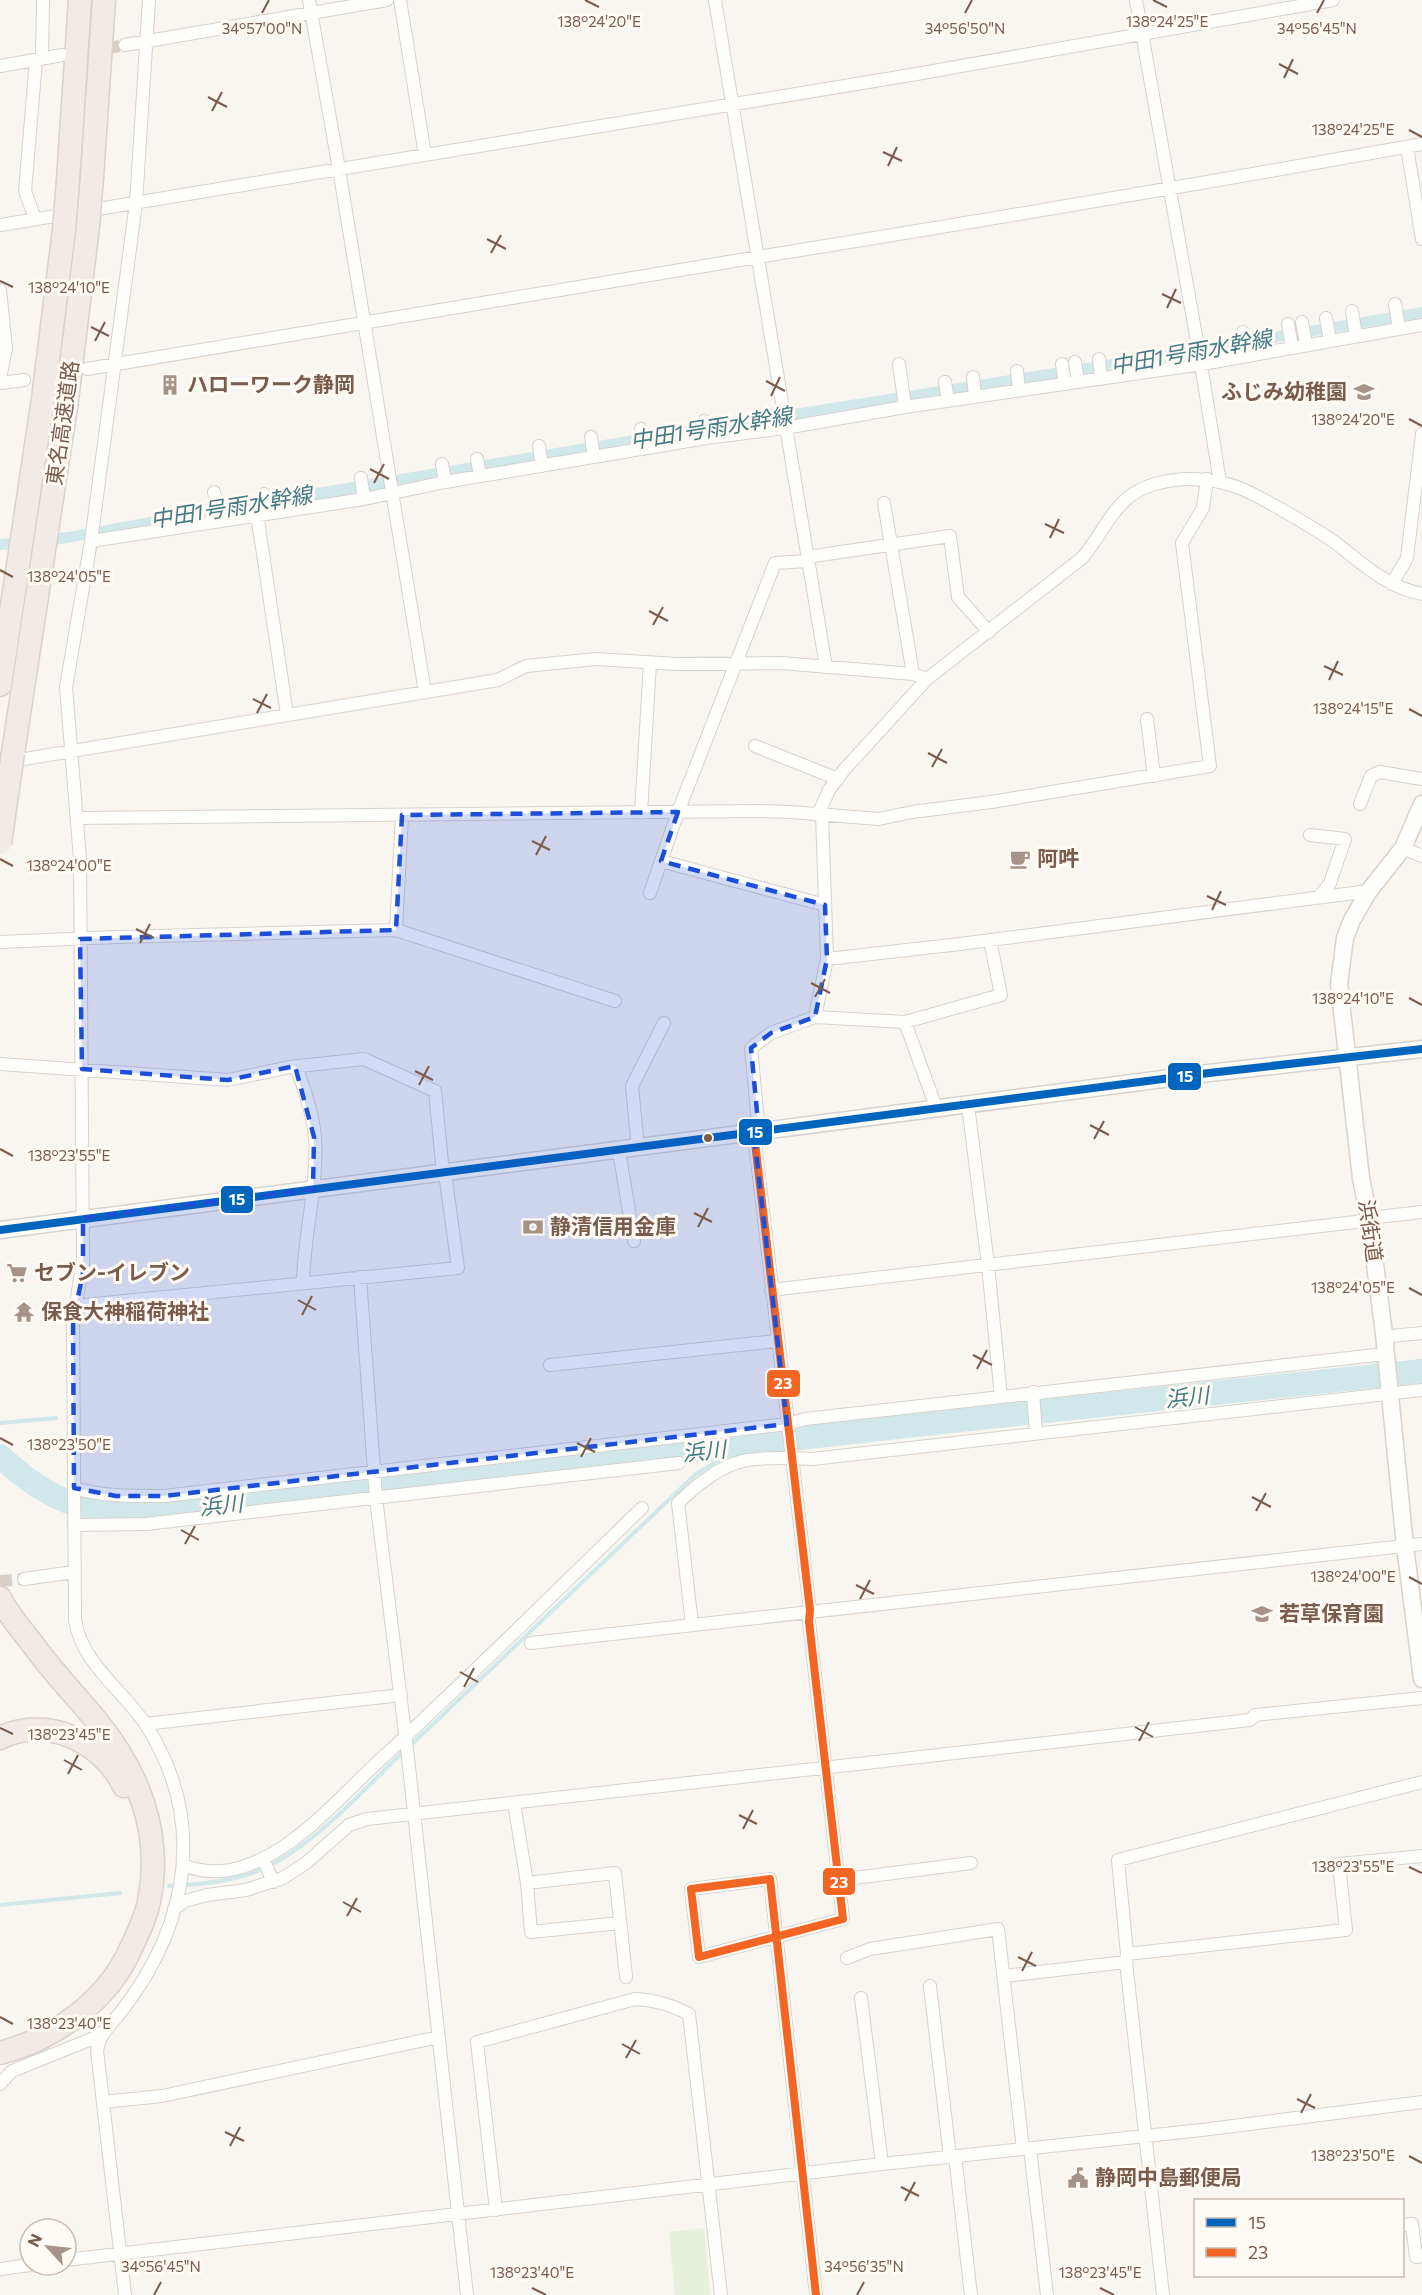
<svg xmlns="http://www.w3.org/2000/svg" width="1422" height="2295" viewBox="0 0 1422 2295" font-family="Commissioner,'Noto Sans JP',sans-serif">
<rect width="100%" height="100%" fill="#f9f5f0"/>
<!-- green -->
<path fill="#e7f0db" d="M704,2228L710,2295H675L669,2232Z"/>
<!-- water -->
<path fill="#d0e8ea" d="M1422,307V318L1125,368L738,429L55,545L0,550V539L68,532L221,504L736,418L1137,355Z
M1395,1361L1422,1364V1380L1406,1382L1398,1386L1371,1385L1370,1364Z"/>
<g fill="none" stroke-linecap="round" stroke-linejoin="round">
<!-- stream -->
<path stroke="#d0e8ea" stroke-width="4" d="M0,1423L56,1418
M410,1746L696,1474L742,1446
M169,1886C198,1885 227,1882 255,1872C309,1852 362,1791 404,1751
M0,1905L120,1893"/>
<!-- river -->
<path stroke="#d0e8ea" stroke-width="24" d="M0,1456C28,1482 58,1503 96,1510C113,1513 131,1512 148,1513L923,1424L1422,1371"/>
<!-- street-tunnel -->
<path stroke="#d9cfc7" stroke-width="12" stroke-dasharray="12 6" stroke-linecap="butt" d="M72,54L125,45
M0,1581L24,1579"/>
<!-- street casing -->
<g stroke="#d7d1cb" stroke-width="14">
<path id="street" d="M309,0L339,169L425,692
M400,0L425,155
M715,0L826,667
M1136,0L1200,358L1220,482
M125,45L387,0
M42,59L43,0
M0,66L62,55
M1407,147L1422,239
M35,219L25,191L36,60
M0,225L911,75L1333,0
M0,290L6,348L0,379
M1395,304L1399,329
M1352,311L1356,336
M1326,318L1330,340
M1302,322L1306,344
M1288,324L1292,347
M1243,332L1247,355
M1099,359L1101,378
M1075,362L1078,382
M899,364L905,407
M1062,364L1065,384
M87,369C311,333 534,293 758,257C980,221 1201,184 1422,144
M1017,371L1019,390
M973,377L975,397
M945,382L948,401
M0,383L24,380
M704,421L706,438
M641,429L644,449
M591,437L594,457
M539,446L542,466
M477,459L480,476
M442,464L445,482
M361,478L364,499
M214,492L220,520
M264,494L266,513
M884,503L913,674
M257,514L287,714
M91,541L364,499L445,482L706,438L785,428L905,407L1202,364L1422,325
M807,557L950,536L958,597L989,632
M1392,584L1407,558L1422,434
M1147,719L1154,776
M755,746L838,779
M0,763L498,680L526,666L596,659L677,664L781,663L913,674L927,679
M1360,804L1371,776L1380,772L1422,779
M641,813L650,663
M818,815L829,790L844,770L927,679L1082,558C1099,539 1109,513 1129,497C1143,485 1167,480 1185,479C1231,478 1252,493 1291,515C1306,524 1322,533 1337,544C1364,565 1387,587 1422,594
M77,818L758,811L791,812L879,819L912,812L991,802L1210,766L1182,543L1203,508L1207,479
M1310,835L1345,839L1330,883L1319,897
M1403,848L1422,856
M661,861L825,905
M650,893L678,812L775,563L808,561
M396,930L402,815
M0,942L117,937L396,930L615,1001
M827,959L960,944L1369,891
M815,1017L905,1022L1001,995L990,940
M905,1022L937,1110
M0,1064L228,1080L290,1067L364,1059L435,1091L443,1173
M296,1067C305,1090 313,1113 315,1138C318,1186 304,1234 303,1282
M968,1105L988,1265L1001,1397
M759,1133L751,1048L771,1033L815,1017L827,959L822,815
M754,1134L810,1610L809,1622L843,1919L699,1957L691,1889L770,1879C785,2018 801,2156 816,2295
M638,1148L632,1086L664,1023
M619,1151L634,1241
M360,1277L376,1498L408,1758L467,2295
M771,1290L1356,1222L1369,1218L1422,1212
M74,1306L458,1268L445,1173
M1384,1334L1392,1336L1422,1333
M550,1365L777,1341
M1033,1392L1036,1433
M74,1488C104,1497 133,1496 164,1496L787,1424L805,1419L1385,1354
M74,1525L146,1524L679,1463
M24,1579L74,1572
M692,1624L678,1503C695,1487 713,1471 736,1463C753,1456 793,1458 812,1459L1422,1390
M531,1643L1422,1544
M145,1724L401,1695
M514,1803L527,1883L531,1932L620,1923
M263,1858L273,1882
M183,1865C211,1876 235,1872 262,1859C306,1838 344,1793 380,1760C469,1678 555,1592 642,1508
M839,1880L971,1863
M527,1883L615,1873L626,1977
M174,1909L185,1901L207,1895L246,1890L283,1878L306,1863L349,1825L367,1819L1250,1720L1255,1715L1422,1698
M1127,1954L1346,1930L1339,1864L1422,1856
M847,1958L870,1949L998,1929L1023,2149
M1004,1976L1126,1962
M930,1986L950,2157
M861,1998L882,2164
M0,2084L12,2071L94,2038L105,2031
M103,2102L162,2096L439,2037
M1030,2148L1047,2295
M955,2156L971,2295
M496,2210L477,2042L635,1999C656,2000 671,2005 689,2014L721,2295
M1402,2225L1412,2224L1416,2257L1422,2256
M66,2260L882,2164L1202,2130L1422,2102
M0,2269L30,2265
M125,2295L97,2050L100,2039L105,2031C184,1942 213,1830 146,1725C123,1690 82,1664 75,1620L73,1321L83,1262L80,859L66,687L91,541L136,203L149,0
M1163,2295L1126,1962L1127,1954L1118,1860L1422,1782"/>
</g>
<!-- secondary casing -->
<g stroke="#d9d2cb" stroke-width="19">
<path id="secondary" d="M1422,804L1403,848L1369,891L1352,920L1345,938L1339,984L1361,1178L1369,1218L1384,1334L1405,1546L1422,1679
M0,1230L1209,1073L1422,1049"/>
</g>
<!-- highway casing -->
<g stroke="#dad1cc" stroke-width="25">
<path id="highway" d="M92,177L104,0
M68,180L80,0
M0,685L43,399L64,230
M13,753L67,400L88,226
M0,1598C8,1615 23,1631 34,1646C53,1672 75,1695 96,1720C138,1771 163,1834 149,1901C146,1918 138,1933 131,1948C108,2001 54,2039 0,2053
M0,1738C46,1715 102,1741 124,1786"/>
</g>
<!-- street -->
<use href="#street" stroke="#fefefd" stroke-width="12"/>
<!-- secondary -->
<use href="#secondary" stroke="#fefefd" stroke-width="16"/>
<!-- highway -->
<use href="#highway" stroke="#f2eae7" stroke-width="22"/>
<!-- highway-bridge casing -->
<g stroke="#dad1cc" stroke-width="25" stroke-linecap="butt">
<path id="highway-bridge" d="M88,226L92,177
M64,230L68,180
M0,843L13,753"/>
</g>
<!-- highway-bridge -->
<use href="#highway-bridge" stroke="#f2eae7" stroke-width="22"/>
<!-- bus-1 casing -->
<g stroke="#fffaf3" stroke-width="12">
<path id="bus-1" d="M0,1230L1209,1073L1422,1049"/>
</g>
<!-- bus-2 casing -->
<g stroke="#fffaf3" stroke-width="12">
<path id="bus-2" d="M754,1134L810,1610L809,1622L843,1919L699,1957L691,1889L770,1879C785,2018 801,2156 816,2295"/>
</g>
<!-- bus-1 -->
<use href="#bus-1" stroke="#0065bd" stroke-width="8"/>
<!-- bus-2 -->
<use href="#bus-2" stroke="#f26522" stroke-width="8"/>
</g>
<!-- marked area -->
<path fill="#1d4ed8" fill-opacity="0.2" stroke="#1d4ed8" stroke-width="4.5" stroke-dasharray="12 8" stroke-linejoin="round" d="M678,812L661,861L825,905L827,959L815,1017L771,1033L751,1048L759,1133L754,1134L787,1424L164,1496H116L74,1488L73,1321L83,1273V1218L313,1189L314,1137L295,1066L228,1080L82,1069L80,939L396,930L402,815Z"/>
<!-- ticks -->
<path fill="none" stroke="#7a5c4d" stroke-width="2" d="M585,0L599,7M1153,0L1167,7M262,13L269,0M965,13L972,0M1317,13L1324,0M1279,64L1298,74M1284,78L1293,59M208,97L227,107M212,111L222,92M1409,130L1422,137M883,152L902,161M888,166L897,147M487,239L506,249M491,253L501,235M0,281L13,287M1162,294L1181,303M1167,308L1176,289M91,327L109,336M95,341L105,322M766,381L785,391M771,396L780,377M1409,419L1422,426M370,469L389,479M374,483L384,464M1045,524L1064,533M1050,538L1059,519M0,570L13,577M649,611L668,621M653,625L663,607M1324,666L1343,675M1329,680L1338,661M253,699L271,708M1409,709L1422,716M257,713L267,694M928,753L947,763M932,767L942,749M532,841L550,850M536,855L546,836M0,859L13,866M1207,896L1226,905M1212,910L1221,891M136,929L154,938M140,943L150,924M811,983L830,993M815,997L825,979M1409,998L1422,1005M415,1071L433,1080M419,1085L429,1066M1090,1125L1109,1135M1094,1139L1104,1121M0,1149L13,1156M694,1213L712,1222M698,1227L708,1208M1409,1288L1422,1295M298,1300L316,1310M302,1315L312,1296M973,1355L992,1365M977,1369L987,1350M0,1438L13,1445M577,1443L595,1452M581,1457L591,1438M1252,1497L1271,1507M1256,1511L1266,1493M181,1530L199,1540M185,1544L195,1526M1409,1577L1422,1584M856,1585L874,1594M860,1599L870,1580M460,1672L478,1682M464,1687L474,1668M1135,1727L1153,1737M0,1728L13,1734M1139,1741L1149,1722M64,1760L82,1770M68,1774L78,1755M739,1815L757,1824M743,1829L753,1810M1409,1867L1422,1873M343,1902L361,1912M347,1916L357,1898M1018,1957L1036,1966M1022,1971L1032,1952M0,2017L13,2024M622,2044L640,2054M626,2058L636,2040M1297,2099L1315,2108M1301,2113L1311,2094M225,2132L244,2141M230,2146L240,2127M1409,2156L1422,2163M901,2187L919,2196M905,2201L915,2182M532,2288L546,2295M1100,2288L1114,2295M154,2295L161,2282M857,2295L864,2282"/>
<!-- icons -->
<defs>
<g id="building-bare" transform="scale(1.62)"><path d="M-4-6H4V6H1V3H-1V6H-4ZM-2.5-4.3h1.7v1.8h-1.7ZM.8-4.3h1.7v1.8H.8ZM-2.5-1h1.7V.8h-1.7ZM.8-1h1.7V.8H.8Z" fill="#a69286" stroke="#fffaf3" stroke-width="2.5" paint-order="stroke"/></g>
<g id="school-bare" transform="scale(1.62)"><path d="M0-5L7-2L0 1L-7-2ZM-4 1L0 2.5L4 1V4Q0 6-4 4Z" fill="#a69286" stroke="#fffaf3" stroke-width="2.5" paint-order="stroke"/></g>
<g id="cafe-bare" transform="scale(1.62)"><path d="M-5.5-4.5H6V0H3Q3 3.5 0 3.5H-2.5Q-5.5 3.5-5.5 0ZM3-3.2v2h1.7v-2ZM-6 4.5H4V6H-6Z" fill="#a69286" stroke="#fffaf3" stroke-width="2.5" paint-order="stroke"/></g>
<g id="bank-bare" transform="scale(1.62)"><path d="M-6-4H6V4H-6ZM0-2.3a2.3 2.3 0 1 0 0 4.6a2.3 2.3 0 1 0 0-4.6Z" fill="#a69286" stroke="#fffaf3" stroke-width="2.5" paint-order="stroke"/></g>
<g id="supermarket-bare" transform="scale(1.62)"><path d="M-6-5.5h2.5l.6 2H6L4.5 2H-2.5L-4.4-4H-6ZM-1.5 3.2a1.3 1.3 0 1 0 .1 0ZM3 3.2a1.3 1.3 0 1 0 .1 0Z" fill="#a69286" stroke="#fffaf3" stroke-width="2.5" paint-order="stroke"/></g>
<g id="temple-bare" transform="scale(1.62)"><path d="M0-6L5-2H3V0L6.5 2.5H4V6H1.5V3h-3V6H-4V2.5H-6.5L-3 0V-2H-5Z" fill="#a69286" stroke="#fffaf3" stroke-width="2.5" paint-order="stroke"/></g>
<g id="civic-bare" transform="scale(1.62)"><path d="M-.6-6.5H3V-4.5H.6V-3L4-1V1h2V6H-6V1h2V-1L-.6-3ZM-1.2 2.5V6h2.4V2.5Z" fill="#a69286" stroke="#fffaf3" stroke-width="2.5" paint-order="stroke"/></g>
</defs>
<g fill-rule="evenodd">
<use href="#building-bare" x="170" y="385"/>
<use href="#school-bare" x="1364" y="392"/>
<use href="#cafe-bare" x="1020" y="859"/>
<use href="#bank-bare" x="533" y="1227"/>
<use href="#supermarket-bare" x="17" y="1273"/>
<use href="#temple-bare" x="24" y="1312"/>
<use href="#school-bare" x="1262" y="1614"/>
<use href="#civic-bare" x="1078" y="2178"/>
</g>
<!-- markers -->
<circle fill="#7a5c4d" stroke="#fffaf3" stroke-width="2" cx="708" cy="1138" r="5"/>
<g text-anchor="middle" stroke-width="6" stroke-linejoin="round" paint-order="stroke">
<!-- poi labels -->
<g font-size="21" font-weight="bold" fill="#7a5c4d" stroke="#fffaf3" text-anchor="start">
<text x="187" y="392">ハローワーク静岡</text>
<text x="1347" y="399" text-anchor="end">ふじみ幼稚園</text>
<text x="1037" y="866">阿吽</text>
<text x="550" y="1234">静清信用金庫</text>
<text x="34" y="1280">セブン-イレブン</text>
<text x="41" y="1319">保食大神稲荷神社</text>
<text x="1279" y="1621">若草保育園</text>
<text x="1095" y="2185">静岡中島郵便局</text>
</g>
<!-- street labels -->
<g font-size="21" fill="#7a5c4d" stroke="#fffaf3">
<text transform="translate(63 423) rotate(-82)" y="7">東名高速道路</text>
<text transform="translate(1370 1231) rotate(82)" y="7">浜街道</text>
</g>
<!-- water labels -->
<g font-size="22" font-style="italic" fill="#437c86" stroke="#fffaf3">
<text transform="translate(1191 352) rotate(-10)" y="8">中田1号雨水幹線</text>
<text transform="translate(711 428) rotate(-9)" y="8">中田1号雨水幹線</text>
<text transform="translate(231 507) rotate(-9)" y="8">中田1号雨水幹線</text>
<text transform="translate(1187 1397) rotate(-6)" y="8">浜川</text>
<text transform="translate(704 1451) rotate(-6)" y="8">浜川</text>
<text transform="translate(221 1505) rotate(-6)" y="8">浜川</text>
</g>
</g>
<g font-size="15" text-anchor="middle" fill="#7a5c4d" stroke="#fffaf3" stroke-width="6" stroke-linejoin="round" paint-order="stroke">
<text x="599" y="27">138°24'20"E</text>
<text x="1167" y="27">138°24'25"E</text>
<text x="262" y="34">34°57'00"N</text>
<text x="965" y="34">34°56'50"N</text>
<text x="1317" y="34">34°56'45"N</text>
<text x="1353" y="135">138°24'25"E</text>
<text x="69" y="293">138°24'10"E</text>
<text x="1353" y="425">138°24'20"E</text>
<text x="69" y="582">138°24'05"E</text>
<text x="1353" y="714">138°24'15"E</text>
<text x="69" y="871">138°24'00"E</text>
<text x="1353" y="1004">138°24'10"E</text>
<text x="69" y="1161">138°23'55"E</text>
<text x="1353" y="1293">138°24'05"E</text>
<text x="69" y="1450">138°23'50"E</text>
<text x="1353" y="1582">138°24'00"E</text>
<text x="69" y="1740">138°23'45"E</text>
<text x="1353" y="1872">138°23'55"E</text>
<text x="69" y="2029">138°23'40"E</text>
<text x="1353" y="2161">138°23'50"E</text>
<text x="161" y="2272">34°56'45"N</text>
<text x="864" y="2272">34°56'35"N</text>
<text x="532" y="2278">138°23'40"E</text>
<text x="1100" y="2278">138°23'45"E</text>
</g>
<g stroke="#fffaf3" stroke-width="2">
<rect x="1167" y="1062" width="35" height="29" rx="6" fill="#0065bd"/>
<rect x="738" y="1118" width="35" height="28" rx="6" fill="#0065bd"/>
<rect x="220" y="1185" width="34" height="29" rx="6" fill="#0065bd"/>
<rect x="766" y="1369" width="35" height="29" rx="6" fill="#f26522"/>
<rect x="822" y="1867" width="34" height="29" rx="6" fill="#f26522"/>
</g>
<g font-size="16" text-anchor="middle" font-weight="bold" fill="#fff">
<text x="1185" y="1082">15</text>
<text x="755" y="1138">15</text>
<text x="237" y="1205">15</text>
<text x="783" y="1389">23</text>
<text x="839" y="1888">23</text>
</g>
<!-- legend -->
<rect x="1194" y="2199" width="210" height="78" fill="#fffaf3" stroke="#cabbb1" stroke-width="1.5"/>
<rect x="1206" y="2218" width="30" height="9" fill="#0065bd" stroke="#cabbb1" stroke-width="1.5"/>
<text x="1248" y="2229" font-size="18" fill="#7a5c4d">15</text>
<rect x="1206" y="2248" width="30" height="9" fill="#f26522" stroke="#cabbb1" stroke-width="1.5"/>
<text x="1248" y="2259" font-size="18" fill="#7a5c4d">23</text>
<!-- north arrow -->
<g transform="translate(48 2247) rotate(297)"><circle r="28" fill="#fffaf3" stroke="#cabbb1" stroke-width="1.5"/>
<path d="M0-4.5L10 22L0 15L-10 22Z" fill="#a69286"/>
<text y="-9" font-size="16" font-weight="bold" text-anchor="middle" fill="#7a5c4d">N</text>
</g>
</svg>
